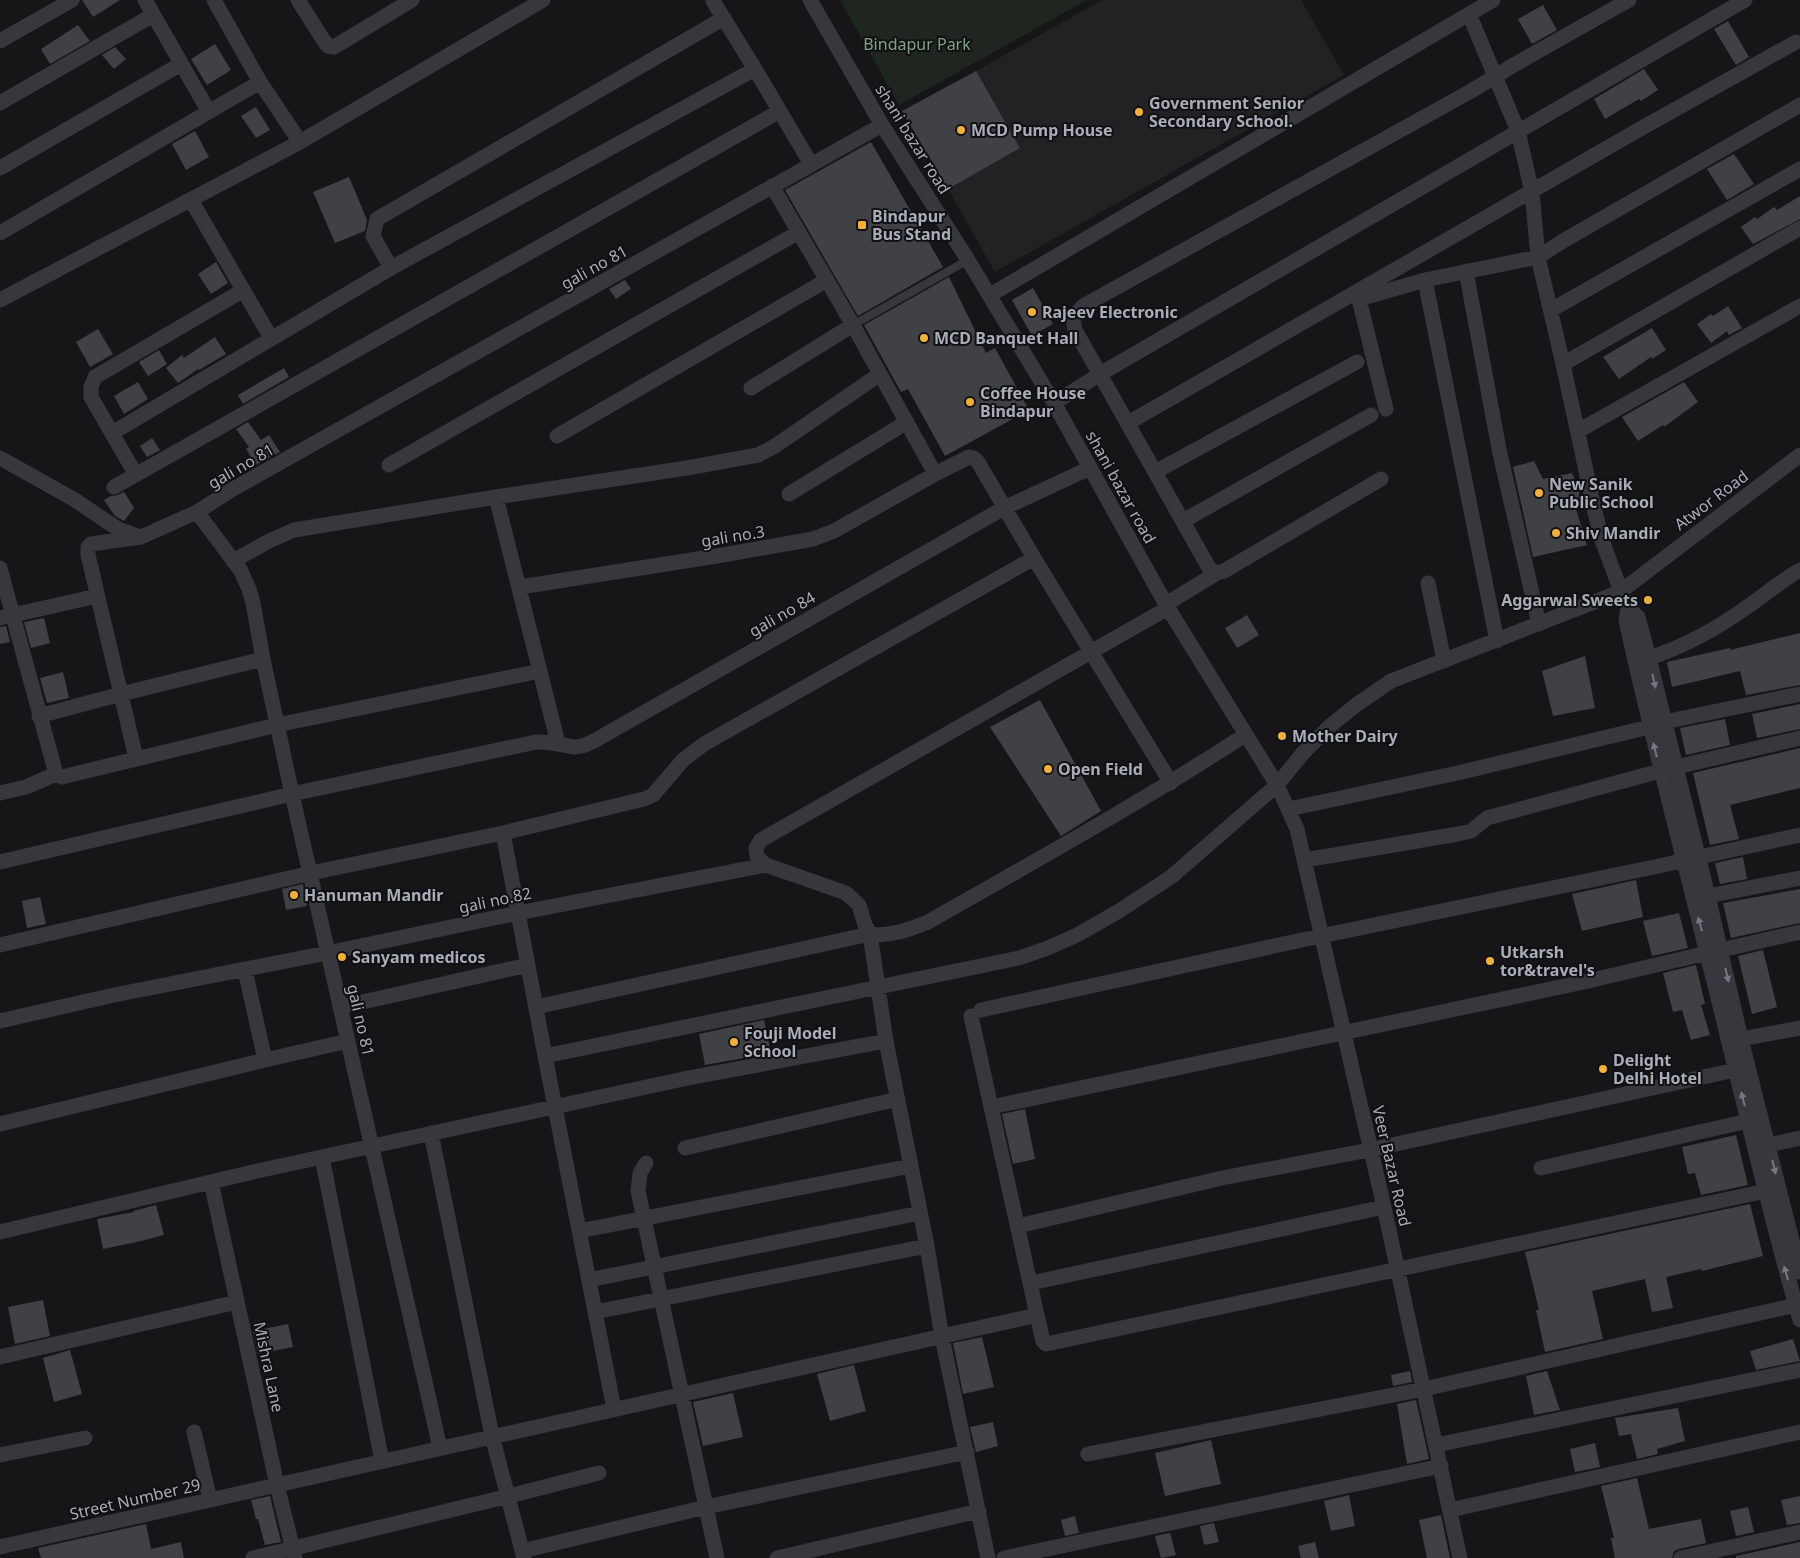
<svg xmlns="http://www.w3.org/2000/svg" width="1800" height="1558" viewBox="0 0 1800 1558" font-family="'Noto Sans',sans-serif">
<rect width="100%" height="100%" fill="#161618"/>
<!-- built -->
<path fill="#222225" d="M1102,0H1301L1344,75L995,272L948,189L1020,148L976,71Z"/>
<!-- green -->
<path fill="#1e261f" d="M840,0H1087L899,105Z"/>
<!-- building -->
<path fill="#404145" d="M82,0H120L93,17Z
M1543,5L1557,30L1532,44L1518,19Z
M1728,21L1749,57L1736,65L1714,29Z
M78,25L90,41L50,64L41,49Z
M215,44L231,70L207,85L191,59Z
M115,47L126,59L114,69L102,55Z
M1644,69L1658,90L1641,101L1639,99L1605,119L1594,99Z
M976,71L1020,148L948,189L902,111Z
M256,107L270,130L256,138L241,116Z
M195,131L209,157L186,170L172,144Z
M871,142L943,267L858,316L785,190Z
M1734,154L1754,184L1727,200L1707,169Z
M349,177L367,220L365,231L335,243L313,192Z
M1800,196V219L1753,244L1741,227L1755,217L1757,219L1774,207L1777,210Z
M216,262L228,283L211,294L198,274Z
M949,277L986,353L995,348L1029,410L945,456L908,389L901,392L864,325Z
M625,280L631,289L616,299L609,289Z
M1033,288L1053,324L1032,336L1012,300Z
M1728,306L1742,328L1729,335L1727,331L1711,343L1697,324L1711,314L1713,316Z
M1652,328L1666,350L1652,359L1651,357L1619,379L1603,357Z
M98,329L113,354L90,367L76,342Z
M215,337L226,354L199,370L198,369L178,383L166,368L182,355L184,358Z
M159,350L167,364L148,376L139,362Z
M284,368L289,377L243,404L238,395Z
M138,382L148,399L124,414L114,396Z
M1684,382L1698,402L1664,427L1663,425L1638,441L1622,417Z
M248,422L261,440L269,435L280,452L256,465L246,449L249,447L236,429Z
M152,438L160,450L147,457L140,446Z
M1534,461L1543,479L1572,473L1579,491L1580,505L1575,506L1587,545L1533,557L1513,467Z
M124,492L134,508L124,521L115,516L104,500L111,496L118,495Z
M1247,615L1259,635L1237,648L1225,628Z
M44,618L50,643L31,648L24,622Z
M6,626L10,642L0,644V627Z
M1800,633V685L1746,695L1740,671L1672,687L1667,662L1730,648V650Z
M1585,656L1595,708L1553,716L1542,671Z
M63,672L69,698L47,703L40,678Z
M1040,700L1101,811L1061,836L990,727Z
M1800,704V729L1757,738L1752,714Z
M1725,719L1730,745L1686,755L1680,728Z
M1800,748V788L1730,805L1739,839L1710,845L1693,773Z
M1743,857L1747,879L1720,884L1715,863Z
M1636,880L1643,917L1582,931L1572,894Z
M303,884L307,906L286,910L282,889Z
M1800,889V923L1731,938L1723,903Z
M40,897L46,924L27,928L22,901Z
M1679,913L1688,948L1652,956L1643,921Z
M1763,950L1777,1007L1752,1014L1738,956Z
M1696,965L1705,1004L1701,1005L1710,1035L1691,1040L1682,1010L1673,1012L1663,973Z
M764,1020L771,1053L705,1065L699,1034Z
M1025,1109L1035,1159L1013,1164L1002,1114Z
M1736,1135L1748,1185L1701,1195L1695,1173L1688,1174L1682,1147Z
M1750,1204L1763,1256L1702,1271L1701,1269L1666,1277L1673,1308L1652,1312L1645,1279L1592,1291L1603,1339L1545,1352L1536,1310H1539L1525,1252Z
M156,1205L164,1235L137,1242L103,1249L97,1219L134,1212L133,1211Z
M43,1300L50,1336L15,1344L8,1307Z
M288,1324L293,1347L258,1354L253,1331Z
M982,1337L994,1387L963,1394L953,1343Z
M1793,1339L1800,1361L1756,1370L1750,1351Z
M70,1350L82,1394L54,1402L43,1358Z
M854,1365L866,1411L830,1421L817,1374Z
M1410,1371L1412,1382L1393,1386L1391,1375Z
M1547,1371L1560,1410L1534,1415L1526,1376Z
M733,1393L743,1437L703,1446L693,1402Z
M1416,1400L1429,1459L1407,1464L1397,1404Z
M1678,1408L1685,1441L1657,1449L1658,1454L1637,1459L1631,1434L1619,1436L1615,1418Z
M993,1422L998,1446L976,1452L970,1427Z
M1211,1440L1221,1484L1165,1496L1155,1453Z
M1595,1443L1600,1467L1575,1472L1570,1449Z
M1637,1478L1649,1529L1701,1519L1706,1543L1679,1549L1674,1551L1672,1558H1615L1611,1538H1614L1601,1486Z
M1349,1495L1355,1526L1331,1531L1324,1501Z
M270,1496L281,1542L265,1545L258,1519H256L251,1500Z
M1800,1496V1523L1787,1525L1781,1500Z
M1748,1507L1754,1532L1736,1536L1730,1511Z
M1441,1515L1450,1558H1427L1419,1520Z
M1075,1516L1079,1533L1065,1536L1061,1520Z
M1214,1523L1219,1542L1204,1545L1200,1526Z
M146,1524L151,1549L181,1542L184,1558H41L38,1548Z
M1170,1533L1176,1555L1161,1558L1155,1536Z
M1315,1542L1319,1558H1301L1298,1546Z
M1800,1542V1558H1736V1556Z"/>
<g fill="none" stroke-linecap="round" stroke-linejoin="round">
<!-- lane -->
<path stroke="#37383d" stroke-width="8" d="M853,325L968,260"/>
<!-- street -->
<path stroke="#37383d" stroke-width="15" d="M145,0L209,112
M214,0L260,82L300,142
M298,0L324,41L328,46L334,47L412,0
M810,0L882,125L968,260L1054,403L1168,608L1277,785L1297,829L1384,1207L1460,1558
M713,1L755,69
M1469,14L1518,131L1532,192L1538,257L1563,364L1594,508L1602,540L1624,600
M0,41L72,0
M0,103L153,15
M0,168L181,64
M772,186L853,325L933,470L937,473L969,457L974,458L978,462L1034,558L1171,783
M191,200L271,338
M0,233L260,82
M391,268L373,236L377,219L724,18
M1466,271L1499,449L1539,624
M1425,280L1497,641
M990,295L1493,0
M0,300L300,142L543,0
M1551,310L1800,169
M1563,364L1800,228
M751,388L853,325
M1054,403L1100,374L1745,0
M1386,409L1359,299L1425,280L1538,257L1563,241L1800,105
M1128,423L1640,129L1796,42
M1578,431L1800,306
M112,433L391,268L755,69L811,164
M557,436L827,280
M0,458L75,500L118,529L141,537L197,512
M389,465L799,232
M1155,472L1357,362
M136,475L91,397V387L95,377L242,291
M1381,479L1224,571C1217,573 1214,573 1209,568L1075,330L1073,318L1083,306L1473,90L1512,66L1629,0
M114,487L780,111
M789,494L907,422
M496,497L558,743
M1183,521L1371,415
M233,561L269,541L294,530L496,497L687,468L758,455L775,446L880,374
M0,568L56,774L62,777L277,725L540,671
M1428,583L1444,661
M520,587L723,555L813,539L834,531L937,473
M1166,604L1217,573
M1168,608L761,840L756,848L757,857L766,865L846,893L859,905L865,925L870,934C890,937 910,929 928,922C1035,861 1142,802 1245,735
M0,618L97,596
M1649,658C1686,646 1718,628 1750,605C1767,593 1782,580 1800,570
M39,716L121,694L263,659
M1664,722L1800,694
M136,758L88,555V547L91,544L141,537
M1676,767L1800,738
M0,793L26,787L56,774
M1289,809L1462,772L1649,727
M503,833L545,1056L614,1409
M1305,860L1458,834L1471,831L1487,818L1660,771
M0,862L292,794L536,742C549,741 561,745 574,747C581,747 588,744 594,741L1004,508L1090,468
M1708,896L1800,878
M0,945L311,873L503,833L644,799L653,795L683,760L704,744L1034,558
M1721,950L1800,932
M245,970L265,1060
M340,1007L528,965
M536,1007L870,934L886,1041
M981,1010L1297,941L1654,867L1800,835
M971,1016L1037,1315L1043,1341L1046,1344L1766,1191
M0,1021L114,995L327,953L518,913L766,865
M1741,1039L1800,1028
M545,1056L1019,958L1048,948L1077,935L1119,911L1171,877L1277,785L1303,753L1330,726L1356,705L1391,681L1620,592L1800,455
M991,1107L1584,982L1707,953
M0,1124L265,1060L348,1041
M431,1133L492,1436L524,1558
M1768,1145L1800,1138
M685,1148L898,1099
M322,1157L382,1461
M646,1163L640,1173L638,1191L717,1558
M1541,1168L1748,1121
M211,1182L277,1485L295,1558
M1018,1226L1222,1178L1369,1150L1735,1070
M579,1231L911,1166
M0,1232L257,1171L688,1078L886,1041L927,1246L942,1337L988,1558
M1800,1272L1741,1039L1708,896L1649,658L1638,617L1628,608L1626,620C1650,732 1680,842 1707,954C1738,1076 1765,1199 1800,1320
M589,1280L920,1213
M1031,1283L1384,1207
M595,1312L927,1246
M0,1357L237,1302
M194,1432L210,1500
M1436,1445L1800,1370
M440,1448L292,794L263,659L253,603L249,589L241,571L197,512L233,489L882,125
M1088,1454L1424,1389L1796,1305
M0,1455L85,1438
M1450,1510L1800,1432
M0,1547L1037,1315
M522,1551L706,1507L967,1452
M253,1558L509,1496L599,1473
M777,1558L979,1511
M1004,1558L1441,1466
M1681,1558L1800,1532"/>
</g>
<!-- one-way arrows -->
<defs><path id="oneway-solid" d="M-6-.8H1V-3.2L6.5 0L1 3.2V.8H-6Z" transform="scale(1.25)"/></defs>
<g fill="#757881">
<use href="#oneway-solid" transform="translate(1654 681) rotate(77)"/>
<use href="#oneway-solid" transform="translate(1655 750) rotate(-104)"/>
<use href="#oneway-solid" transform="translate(1700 924) rotate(-105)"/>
<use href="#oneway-solid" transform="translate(1727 975) rotate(77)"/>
<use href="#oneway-solid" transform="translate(1743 1099) rotate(-104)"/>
<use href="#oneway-solid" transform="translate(1774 1167) rotate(76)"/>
<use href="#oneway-solid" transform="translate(1786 1273) rotate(-106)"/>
</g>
<!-- markers -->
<g fill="#f2b134" stroke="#111113" stroke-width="2">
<circle cx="1139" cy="112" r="5"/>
<circle cx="961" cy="130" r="5"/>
<rect x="857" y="220" width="10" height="10" rx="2.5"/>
<circle cx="1032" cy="312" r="5"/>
<circle cx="924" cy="338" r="5"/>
<circle cx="970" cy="402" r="5"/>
<circle cx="1539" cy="493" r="5"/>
<circle cx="1556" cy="533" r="5"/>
<circle cx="1648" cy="600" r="5"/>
<circle cx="1282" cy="736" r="5"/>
<circle cx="1048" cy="769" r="5"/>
<circle cx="294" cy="895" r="5"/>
<circle cx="342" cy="957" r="5"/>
<circle cx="1490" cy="961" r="5"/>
<circle cx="734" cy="1042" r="5"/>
<circle cx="1603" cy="1069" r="5"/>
</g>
<g text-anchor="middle" stroke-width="4" stroke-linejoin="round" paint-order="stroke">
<!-- park labels -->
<g font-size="16" fill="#7fa381" stroke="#111113">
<text x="917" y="50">Bindapur Park</text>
</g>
<!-- poi labels -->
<g font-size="16" font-weight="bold" fill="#a8adb8" stroke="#111113" text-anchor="start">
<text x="1149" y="109">Government Senior<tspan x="1149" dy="18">Secondary School.</tspan></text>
<text x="971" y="136">MCD Pump House</text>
<text x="872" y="222">Bindapur<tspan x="872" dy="18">Bus Stand</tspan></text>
<text x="1042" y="318">Rajeev Electronic</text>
<text x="934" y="344">MCD Banquet Hall</text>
<text x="980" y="399">Coffee House<tspan x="980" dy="18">Bindapur</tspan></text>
<text x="1549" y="490">New Sanik<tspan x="1549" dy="18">Public School</tspan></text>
<text x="1566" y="539">Shiv Mandir</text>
<text x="1638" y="606" text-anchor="end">Aggarwal Sweets</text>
<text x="1292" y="742">Mother Dairy</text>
<text x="1058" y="775">Open Field</text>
<text x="304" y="901">Hanuman Mandir</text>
<text x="1500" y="958">Utkarsh<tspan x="1500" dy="18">tor&amp;travel's</tspan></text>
<text x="352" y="963">Sanyam medicos</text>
<text x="744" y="1039">Fouji Model<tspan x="744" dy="18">School</tspan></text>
<text x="1613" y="1066">Delight<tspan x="1613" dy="18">Delhi Hotel</tspan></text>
</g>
<!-- street labels -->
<g font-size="16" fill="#a8adb8" stroke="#111113">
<text transform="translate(913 139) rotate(58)" y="6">shani bazar road</text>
<text transform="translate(594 267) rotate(-29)" y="6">gali no 81</text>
<text transform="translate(241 466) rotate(-30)" y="6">gali no 81</text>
<text transform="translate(1121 487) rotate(61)" y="6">shani bazar road</text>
<text transform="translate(1711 500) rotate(-37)" y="6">Atwor Road</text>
<text transform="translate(733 536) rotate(-9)" y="6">gali no.3</text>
<text transform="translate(782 614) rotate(-30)" y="6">gali no 84</text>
<text transform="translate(495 900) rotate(-12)" y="6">gali no.82</text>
<text transform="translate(361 1020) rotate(77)" y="6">gali no 81</text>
<text transform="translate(1392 1166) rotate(77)" y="6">Veer Bazar Road</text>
<text transform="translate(269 1367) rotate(78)" y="6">Mishra Lane</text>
<text transform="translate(135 1499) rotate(-13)" y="6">Street Number 29</text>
</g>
</g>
</svg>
